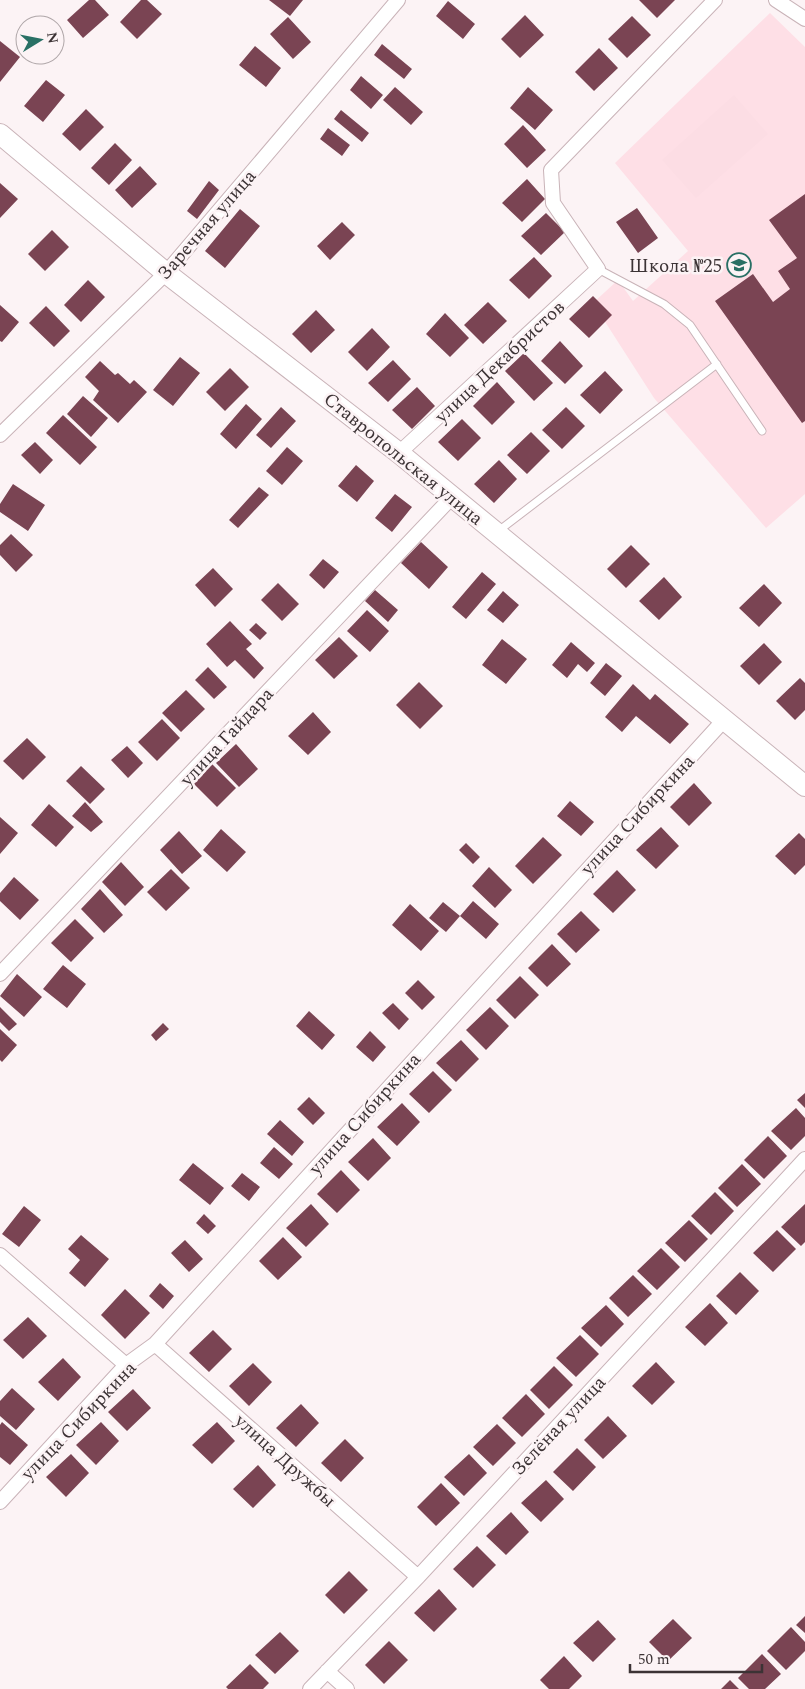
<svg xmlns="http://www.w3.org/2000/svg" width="805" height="1689" viewBox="0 0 805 1689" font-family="Spectral,serif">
<rect width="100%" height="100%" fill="#fcf3f5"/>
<!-- built -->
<path fill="#fedfe6" d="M770,13L805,47V494L766,528L654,398L593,303L618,280L633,301L688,251L615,163Z"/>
<!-- green -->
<path fill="#fcdde4" d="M734,95L768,134L696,198L662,160Z"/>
<!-- building -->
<path fill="#7a4453" d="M89,0H95L109,15L83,38L67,20Z
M141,0H147L162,14L137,39L120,22Z
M269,0H303L290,16Z
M639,0H675L657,18Z
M448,1L475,24L463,39L436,16Z
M525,15L544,35L520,58L501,39Z
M632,16L651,35L627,58L608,39Z
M288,17L311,42L293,59L270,34Z
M0,41L20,57L0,82Z
M382,44L412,69L404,79L374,55Z
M255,46L281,68L266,87L239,65Z
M599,48L618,68L594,91L575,72Z
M361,76L383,95L371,109L350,90Z
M46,80L65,95L43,122L24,106Z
M395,87L423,112L411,125L383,100Z
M528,87L553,110L535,130L510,108Z
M86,109L104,127L80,151L62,134Z
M341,110L369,133L362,142L334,119Z
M523,125L546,150L527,168L504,144Z
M328,128L350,145L342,156L320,139Z
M115,143L132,160L109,185L91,168Z
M140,166L157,184L132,208L115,190Z
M527,179L545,199L522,222L502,203Z
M209,181L219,190L197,219L187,211Z
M0,183L18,199L0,218Z
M805,194V421L802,423L715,301L753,274L773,302L790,289L778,271L797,258L769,220Z
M637,208L658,238L638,253L616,222Z
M240,209L260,226L225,268L205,251Z
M546,213L565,232L541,255L521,236Z
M342,222L355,235L330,260L317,246Z
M52,230L69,247L45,271L28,254Z
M534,257L552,276L529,299L509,280Z
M88,280L105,297L81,322L64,305Z
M593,296L612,315L589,338L569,319Z
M488,302L507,321L483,344L464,325Z
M0,305L19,322L2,342L0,341Z
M46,306L70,331L54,347L29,323Z
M316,310L335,330L311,353L292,334Z
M445,313L469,338L450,357L426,334Z
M372,328L390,347L367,371L348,352Z
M560,341L583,366L565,384L541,361Z
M524,353L553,383L534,401L505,371Z
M180,357L200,373L173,406L153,390Z
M393,360L411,379L388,402L368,383Z
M100,361L115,375L118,373L130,384L134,380L147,392L118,423L93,400L99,391L85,377Z
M230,368L249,387L225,411L206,392Z
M605,371L623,390L600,414L580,395Z
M497,382L515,402L492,425L473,406Z
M417,387L435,406L412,429L392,410Z
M83,396L108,418L91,437L67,414Z
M246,404L262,419L236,449L220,434Z
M281,407L296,421L271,448L256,435Z
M566,407L585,426L562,449L542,430Z
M63,415L97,447L80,465L46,433Z
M462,419L481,438L458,461L438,442Z
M531,432L550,451L527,474L507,455Z
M35,442L53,460L40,474L21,455Z
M287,447L303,461L282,485L266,471Z
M499,460L517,479L494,503L474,484Z
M356,465L374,481L357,502L338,486Z
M13,484L45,505L28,531L0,512V504Z
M259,487L269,495L238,528L229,520Z
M395,494L412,507L392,532L375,518Z
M11,534L33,555L16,572L0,555V545Z
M421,542L448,567L429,589L401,563Z
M631,545L650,564L626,588L607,569Z
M323,559L339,572L324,589L309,575Z
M213,568L233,589L215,607L195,585Z
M482,572L496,584L466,619L452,607Z
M664,577L682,597L659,620L639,601Z
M278,583L299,604L282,621L261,600Z
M764,584L782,603L759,627L739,608Z
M375,590L398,610L388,622L365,601Z
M503,591L519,605L503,623L487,610Z
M367,610L389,631L370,652L347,631Z
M230,621L252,644L246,649L264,668L254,679L235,660L227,667L206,644Z
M256,623L267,633L260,640L249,630Z
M339,637L358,656L334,679L315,660Z
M502,639L527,659L506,684L482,665Z
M571,642L595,663L587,672L578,664L567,678L552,665Z
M764,643L782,662L759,685L740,666Z
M606,663L622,676L605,696L590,683Z
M208,667L227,687L214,699L195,680Z
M800,678L805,683V710L795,720L776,701Z
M419,682L443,706L420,729L396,705Z
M633,684L650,700L655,694L689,724L670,744L636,716L622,732L605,717Z
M186,690L205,709L181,732L162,713Z
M313,712L331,732L308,755L288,736Z
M162,719L180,738L157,761L138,742Z
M27,738L46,757L23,780L3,761Z
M236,744L258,769L239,787L216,763Z
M127,746L143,763L128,778L111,760Z
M212,764L236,788L217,807L194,784Z
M81,766L105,789L90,804L66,781Z
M694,783L712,803L689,826L670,807Z
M570,801L594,822L581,836L557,816Z
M85,802L103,822L91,832L72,816Z
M49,804L74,827L56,847L31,825Z
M0,817L18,833L0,854Z
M661,827L679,846L656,869L636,850Z
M221,829L246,852L227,872L203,850Z
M179,831L202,856L182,874L160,850Z
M799,833L805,839V865L795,875L775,856Z
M543,837L562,855L533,884L515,866Z
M466,843L480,857L473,864L459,850Z
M121,862L144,887L125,906L102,882Z
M489,867L512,890L495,908L472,886Z
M171,869L190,888L166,911L147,892Z
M617,870L636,890L613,913L593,894Z
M14,877L39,900L20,920L0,901V893Z
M100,889L123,915L104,933L81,909Z
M473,901L499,924L486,939L460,916Z
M443,902L460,916L446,932L429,918Z
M410,904L439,931L421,951L392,925Z
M581,911L600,930L576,953L557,934Z
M75,919L94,938L71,962L51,943Z
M552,944L571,964L547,987L528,968Z
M63,965L86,984L67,1008L43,989Z
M17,974L42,997L24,1017L0,996Z
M520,976L539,995L515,1019L496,1000Z
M418,980L435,997L422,1010L405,993Z
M393,1003L409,1019L399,1030L382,1013Z
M0,1007L17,1024L9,1031L0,1022Z
M490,1007L509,1026L486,1050L466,1030Z
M309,1011L335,1035L322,1050L296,1026Z
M163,1023L169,1029L156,1041L151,1035Z
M0,1029L17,1045L2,1062L0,1060Z
M370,1031L386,1047L373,1062L356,1047Z
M461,1040L479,1059L456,1082L436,1063Z
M433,1071L452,1090L429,1113L409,1094Z
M805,1093V1108L797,1100Z
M309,1097L325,1113L313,1125L297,1109Z
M402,1103L420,1122L397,1146L377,1127Z
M796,1108L805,1118V1136L791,1150L771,1131Z
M280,1120L304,1142L292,1156L267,1134Z
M768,1136L787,1156L764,1179L744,1160Z
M373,1138L391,1158L368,1181L348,1162Z
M274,1147L293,1164L279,1179L260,1163Z
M193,1163L224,1188L210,1205L179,1180Z
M742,1164L761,1184L737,1207L718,1188Z
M341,1170L360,1190L337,1213L317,1194Z
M242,1173L260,1187L249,1201L231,1186Z
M715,1192L734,1211L711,1235L691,1216Z
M311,1204L329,1224L306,1247L286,1228Z
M805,1204V1242L801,1246L781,1227Z
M24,1206L41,1220L19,1247L2,1234Z
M204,1214L216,1226L208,1234L196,1223Z
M689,1220L708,1239L685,1262L665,1243Z
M777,1230L796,1249L773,1272L753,1253Z
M81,1235L109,1259L85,1287L69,1273L80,1260L68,1249Z
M283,1237L302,1257L278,1280L259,1261Z
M185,1240L203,1259L189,1272L171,1253Z
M661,1248L680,1267L657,1290L637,1271Z
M740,1272L759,1291L736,1315L716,1296Z
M633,1275L652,1294L628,1317L609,1298Z
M160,1283L174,1296L163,1309L149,1296Z
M125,1289L150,1313L125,1339L101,1315Z
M710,1303L728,1323L705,1346L685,1327Z
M606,1305L624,1324L601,1347L581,1328Z
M28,1317L47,1336L23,1359L3,1340Z
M213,1330L232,1349L209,1372L189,1353Z
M580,1335L599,1354L576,1377L556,1358Z
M63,1358L81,1377L58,1401L38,1382Z
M656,1362L675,1382L652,1405L632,1386Z
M253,1363L272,1382L249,1406L229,1386Z
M554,1366L573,1385L549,1409L530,1390Z
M12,1388L35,1409L16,1430L0,1416V1401Z
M133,1389L151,1408L127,1431L108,1412Z
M526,1394L545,1414L522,1437L502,1418Z
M301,1404L319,1423L296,1447L276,1428Z
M608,1416L627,1436L603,1459L584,1440Z
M2,1422L28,1445L10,1465L0,1457V1425Z
M101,1422L119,1441L96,1465L76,1445Z
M217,1422L235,1441L212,1464L192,1445Z
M497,1424L516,1443L493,1466L473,1447Z
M345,1439L364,1458L341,1482L321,1463Z
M577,1448L596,1467L573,1491L553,1472Z
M71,1454L89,1473L66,1497L46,1477Z
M469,1454L487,1473L464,1496L444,1477Z
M258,1465L276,1485L253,1508L233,1489Z
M546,1480L564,1499L541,1522L521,1503Z
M441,1483L460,1503L436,1526L417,1507Z
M511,1512L529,1532L506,1555L486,1536Z
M477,1546L496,1565L473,1588L453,1569Z
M349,1571L368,1590L344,1614L325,1595Z
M439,1589L457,1609L434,1632L414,1613Z
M805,1616V1633L796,1625Z
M673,1619L692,1638L668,1661L649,1642Z
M598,1620L616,1639L593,1662L573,1643Z
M791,1627L805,1642V1651L786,1670L767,1651Z
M280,1632L299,1651L275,1674L255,1655Z
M389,1641L408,1660L384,1684L365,1665Z
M762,1654L781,1674L765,1689H749L738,1678Z
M564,1656L582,1676L569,1689H549L540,1680Z
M250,1664L269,1683L263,1689H228L226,1687Z
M730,1680L739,1689H721Z"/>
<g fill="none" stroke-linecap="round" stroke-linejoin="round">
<!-- lane casing -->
<g stroke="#c9b3b8" stroke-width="9">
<path id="lane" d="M598,269L664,304L690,325L762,431
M497,532L717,364"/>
</g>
<!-- street casing -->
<g stroke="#c9b3b8" stroke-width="16">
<path id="street" d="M776,0L805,19
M0,435L166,273L398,0
M399,453L598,269L553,203L551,170L715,0
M0,974L452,497
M0,1255L126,1365
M155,1344L418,1577
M0,1502L126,1365L155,1344L724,720
M327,1671L347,1689
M310,1689L418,1577L805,1159"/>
</g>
<!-- secondary casing -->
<g stroke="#c9b3b8" stroke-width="22">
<path id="secondary" d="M0,134L166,273L399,453L805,786"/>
</g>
<!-- lane -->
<use href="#lane" stroke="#fff" stroke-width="7"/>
<!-- street -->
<use href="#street" stroke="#fff" stroke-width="14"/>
<!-- secondary -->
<use href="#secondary" stroke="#fff" stroke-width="20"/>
</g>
<!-- icons -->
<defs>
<g id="school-ring" transform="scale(1.25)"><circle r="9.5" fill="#fcf3f5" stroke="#297065" stroke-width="1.5"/><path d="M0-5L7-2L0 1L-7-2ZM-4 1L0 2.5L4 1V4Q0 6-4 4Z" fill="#297065"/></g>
</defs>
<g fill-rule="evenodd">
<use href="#school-ring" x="739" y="265"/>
</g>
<g text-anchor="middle" stroke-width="5" stroke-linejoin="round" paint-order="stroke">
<!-- street labels -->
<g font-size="19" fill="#3c3335" stroke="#fcf3f5">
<text transform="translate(206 224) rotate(-49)" y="7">Заречная улица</text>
<text transform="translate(499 361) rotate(-43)" y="7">улица Декабристов</text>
<text transform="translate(404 458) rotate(39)" y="7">Ставропольская улица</text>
<text transform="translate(226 736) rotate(-47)" y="7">улица Гайдара</text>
<text transform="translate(637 814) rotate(-47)" y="7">улица Сибиркина</text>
<text transform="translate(364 1113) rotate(-48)" y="7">улица Сибиркина</text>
<text transform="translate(78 1420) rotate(-46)" y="7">улица Сибиркина</text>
<text transform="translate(558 1425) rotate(-47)" y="7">Зелёная улица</text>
<text transform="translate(286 1460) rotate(42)" y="7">улица Дружбы</text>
</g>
<!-- poi labels -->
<g font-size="19" fill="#3c3335" stroke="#fcf3f5" text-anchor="end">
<text x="722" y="272">Школа №25</text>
</g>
</g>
<!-- north arrow -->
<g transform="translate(40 40) rotate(80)"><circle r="24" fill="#fcf3f5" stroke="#afa6a8"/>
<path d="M0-4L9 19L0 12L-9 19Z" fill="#297065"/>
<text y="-8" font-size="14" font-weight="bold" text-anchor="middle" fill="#3c3335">N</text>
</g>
<!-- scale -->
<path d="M630 1664v8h132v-8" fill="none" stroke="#3c3335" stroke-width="2.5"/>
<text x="638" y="1664" font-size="15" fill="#3c3335" stroke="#fcf3f5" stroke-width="4" paint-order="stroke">50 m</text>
</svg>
